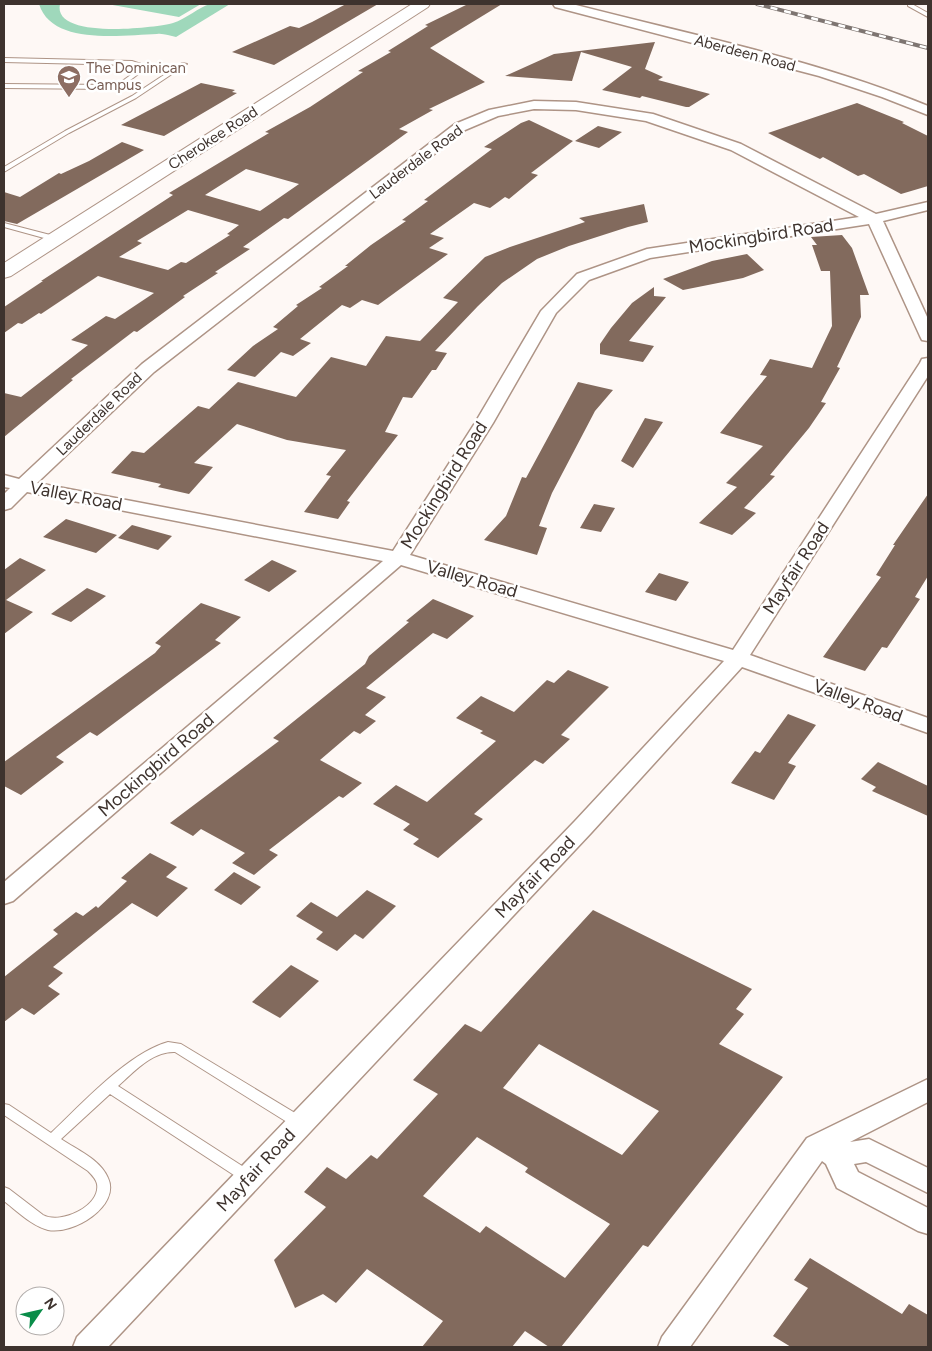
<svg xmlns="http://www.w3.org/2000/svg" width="932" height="1351" viewBox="0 0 932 1351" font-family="Figtree,sans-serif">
<rect width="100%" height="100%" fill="#fef8f5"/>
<!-- green -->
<path fill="#9fd8bb" d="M39,4H60C52,40 155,28 173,23C186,19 199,7 210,4C216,2 224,4 230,4L176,37C170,36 163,33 157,34C122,35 52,46 39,4Z
M107,4H201L179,17Z"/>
<!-- building -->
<path fill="#826a5d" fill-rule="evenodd" d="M346,4H378L274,65L232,52L290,26L299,28L312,22Z
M468,4H502L430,48L485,82L429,109L433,110L399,129L408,132L288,219L284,218L243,247L250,249L215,272L218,273L183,296L185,297L137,332L134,331L71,379L73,380L4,437V393L21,397L88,345L71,340L106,316L115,319L154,293L98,276L41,314L39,313L22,324L18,323L4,333V307L43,281H41L173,195L169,193L269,133L265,132L310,107L363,72L358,71L391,52L388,51L428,26L425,25ZM246,169L299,184L260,211L205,195ZM188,210L239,225L227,234L230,235L186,263L181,262L168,270L119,257L142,243L137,241Z
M655,42L645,69L663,77L658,80L710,94L689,107H686L642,96L640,98L602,90L632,67L581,52L572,81L505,76L554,54Z
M201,83L235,90L232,92L237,93L164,136L121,125Z
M857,103L904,122L902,123L928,136V186L901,194L864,174L858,176L823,157L820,159L768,133Z
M529,120L573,141L531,173L538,175L509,199L505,197L490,208L474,203L430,234L444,238L429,248L448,254L378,305L362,300L350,308L342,305L300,339L311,343L293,356L281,352L255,377L227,370L253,346L278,329L273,327L298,306L296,305L322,288L319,287L348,266H345L371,245L406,221L402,220L428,201L424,200L492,149L484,147L521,123Z
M598,126L622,132L599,148L575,141Z
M122,142L144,150L17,224L4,221V192L20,197L59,173L61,174L89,161Z
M644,204L648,222L628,227L569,246L537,259L502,283L478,306L435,351L447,353L436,370H432L412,398L403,397L385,432L398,435L347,501L350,502L338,519L304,512L331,476L326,475L346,450L287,440L237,424L194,463L213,467L189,494L158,487L161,484L111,473L132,451L144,453L198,406L209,409L238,382L296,397L331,357L366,366L386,336L420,341L458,302L443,298L485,257L510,247L585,222L579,218Z
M842,235L852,248L869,295H860L861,317L837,367L840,368L821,402L826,403L809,428L770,475L775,476L744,508L756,513L732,535L699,523L737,487L726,483L763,446L720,433L767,376L760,375L770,359L812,368L832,326L830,271H821L812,245H817L811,237Z
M747,254L764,270L743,278L683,290L663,279L712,261Z
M654,287V296L666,297L629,341L654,346L643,362L600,354V344L611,328L632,303Z
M578,382L613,390L595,411L552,493L539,526L547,528L537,555L484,540L506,516L522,477L526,478Z
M645,418L663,422L633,468L621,461Z
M928,494V576L915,597L920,599L887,648L882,647L865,671L823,657L881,577L876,575L895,545H893Z
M594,504L615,508L601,532L580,528Z
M66,519L117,535L96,553L43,537Z
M132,525L172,536L158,550L118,538Z
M20,558L46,570L6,600L33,612L4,634V570Z
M272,560L297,571L269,592L244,580Z
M659,573L689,582L676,601L645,592Z
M87,588L106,596L71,622L51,614Z
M433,599L474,616L447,639L433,633L366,688L386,697L365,715L376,721L360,734L354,731L320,760L362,783L343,798L339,796L269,850L278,855L254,875L232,863L245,853L201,829L193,836L170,823L279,741L273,738L365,664L369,656L409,622L406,621Z
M201,603L241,617L215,640L221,643L97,736L90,732L56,757L64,762L21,795L4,786V762L155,653L161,646L155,643Z
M568,670L609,687L561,735L570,739L543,764L535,760L474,814L483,819L438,858L413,844L419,839L403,830L410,824L373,804L396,785L427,802L496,741L480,733L483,731L456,718L481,696L514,712L547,680L554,683Z
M788,714L816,725L788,763L796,766L774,800L731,783L755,751L760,753Z
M878,762L928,786V816L872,791L876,787L861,779Z
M150,853L177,867L166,877L188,888L157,917L132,903L53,967L63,973L48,986L60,994L34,1015L22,1008L4,1022V977L58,934L53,930L76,912L83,916L96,906L98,908L127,881L121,878Z
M234,872L261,887L241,905L214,890Z
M367,890L396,906L363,939L355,934L337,951L316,939L323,932L296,916L311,902L337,917Z
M593,910L752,989L736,1009L744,1014L719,1044L783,1077L648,1247L643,1245L561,1347H549L525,1331L512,1347H422L443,1321L367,1269L336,1303L323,1294L295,1308L274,1260L326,1207L304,1192L327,1167L346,1179L371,1155L377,1159L438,1094L413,1080L465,1024L481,1032ZM539,1044L659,1111L622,1155L503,1088ZM477,1137L528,1168L525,1172L610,1224L565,1278L486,1226L480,1233L423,1196Z
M291,965L319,981L280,1018L252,1002Z
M810,1258L902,1314L909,1304L928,1315V1347H791L773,1336L808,1288L794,1280Z"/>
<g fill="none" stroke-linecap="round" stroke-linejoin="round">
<!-- lane casing -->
<g stroke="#ae9486" stroke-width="2">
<path id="lane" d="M908,4H912L928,13V17L908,6Z
M4,58L132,61L141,64L145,69L125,84L111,89L4,88V84L110,85L121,82L139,69L132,65L4,62Z
M182,63L187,64L136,98L69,133L4,172V167L65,131L132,96Z
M4,223L58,237L59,239L55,241L4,227Z
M168,1042L181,1044L305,1119L306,1123L305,1127L300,1128L295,1127L175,1052C152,1051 134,1072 118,1086L253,1173L255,1177L253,1181L248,1183L243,1181L110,1094L61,1139C77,1150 100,1159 108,1178C121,1206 73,1235 48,1230C32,1226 17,1211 4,1201V1187L9,1189L43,1215C61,1225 101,1206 97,1184C96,1179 92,1175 88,1171L4,1115V1104L9,1105L51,1133C82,1104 128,1053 168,1042Z"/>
</g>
<!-- street casing -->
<g stroke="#ae9486" stroke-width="3">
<path id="street" d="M553,4H572C691,35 814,59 928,106V115L882,97L819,76L555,7Z
M534,101L576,102L653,114L741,144L876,214L928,202V210L883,221L928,319V341L922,340L920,336L869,224L650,258L589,280L556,313L493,423L410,555L733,650L920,363L922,359L928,358V376L750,655L928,718V733L742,667L591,833L108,1347H73L77,1337L575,821L724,661L401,565L13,901L4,904V882L383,561L27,492L11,508L4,510V494L10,488L4,487V475L19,479L142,364L455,124L489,110ZM534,109L576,110L646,121L731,150L859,217L647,249L577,274L541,311L475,423L393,551L37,483L154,372L465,130L498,116Z
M928,1079V1102L850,1142L869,1139L928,1168V1193L866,1162L854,1164L858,1172L928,1208V1234L918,1231L837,1188L826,1164L822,1161L690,1347H658L662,1337L807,1138Z"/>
</g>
<!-- secondary casing -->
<g stroke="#ae9486" stroke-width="2">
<path id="secondary" d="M412,4H430L428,7L11,276L4,278V263Z"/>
</g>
<!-- lane -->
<use href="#lane" fill="#fff" fill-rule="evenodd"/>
<!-- street -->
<use href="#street" fill="#fff" fill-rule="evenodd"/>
<!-- secondary -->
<use href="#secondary" fill="#fff" fill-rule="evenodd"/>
<!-- rail casing -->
<g stroke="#7e7571" stroke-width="4">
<path id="rail" d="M757,4L928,48"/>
</g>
<!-- rail -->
<use href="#rail" stroke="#fff" stroke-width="2.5" stroke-dasharray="7" stroke-linecap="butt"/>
</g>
<!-- icons -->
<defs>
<g id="school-pin" transform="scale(1.25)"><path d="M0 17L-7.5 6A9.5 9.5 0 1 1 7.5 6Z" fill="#8d6e63" stroke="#fff"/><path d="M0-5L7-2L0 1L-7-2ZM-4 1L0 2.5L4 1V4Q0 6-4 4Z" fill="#fff"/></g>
</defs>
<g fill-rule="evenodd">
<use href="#school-pin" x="69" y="77"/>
</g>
<g text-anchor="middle" stroke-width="5" stroke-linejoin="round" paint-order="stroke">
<!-- far-street labels -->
<g font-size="15" fill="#3e332e" stroke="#fff">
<text transform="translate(745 53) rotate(15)" y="5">Aberdeen Road</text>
<text transform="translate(213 138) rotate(-33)" y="5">Cherokee Road</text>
<text transform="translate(416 162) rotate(-37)" y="5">Lauderdale Road</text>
<text transform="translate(99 414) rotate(-44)" y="5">Lauderdale Road</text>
</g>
<!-- far-education labels -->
<g font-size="15" fill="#785e54" stroke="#fff" text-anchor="start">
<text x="86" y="73">The Dominican<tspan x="86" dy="17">Campus</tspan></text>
</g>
<!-- street labels -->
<g font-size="18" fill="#3e332e" stroke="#fff">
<text transform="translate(761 236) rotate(-9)" y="6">Mockingbird Road</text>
<text transform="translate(444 485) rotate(-58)" y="6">Mockingbird Road</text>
<text transform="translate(76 496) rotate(11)" y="6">Valley Road</text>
<text transform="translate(796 568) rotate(-57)" y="6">Mayfair Road</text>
<text transform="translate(472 579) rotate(16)" y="6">Valley Road</text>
<text transform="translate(858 701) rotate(20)" y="6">Valley Road</text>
<text transform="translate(156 765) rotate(-41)" y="6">Mockingbird Road</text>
<text transform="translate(535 877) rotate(-46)" y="6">Mayfair Road</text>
<text transform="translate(256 1170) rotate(-47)" y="6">Mayfair Road</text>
</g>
</g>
<!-- border -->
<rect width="932" height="1351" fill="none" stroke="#3e332e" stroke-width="10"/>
<!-- north arrow -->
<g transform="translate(40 1311) rotate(56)"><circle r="24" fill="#ffffff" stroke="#b2adab"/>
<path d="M0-4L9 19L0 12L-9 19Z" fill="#0a8d49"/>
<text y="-8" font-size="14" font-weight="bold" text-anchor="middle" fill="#3e332e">N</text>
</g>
</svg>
